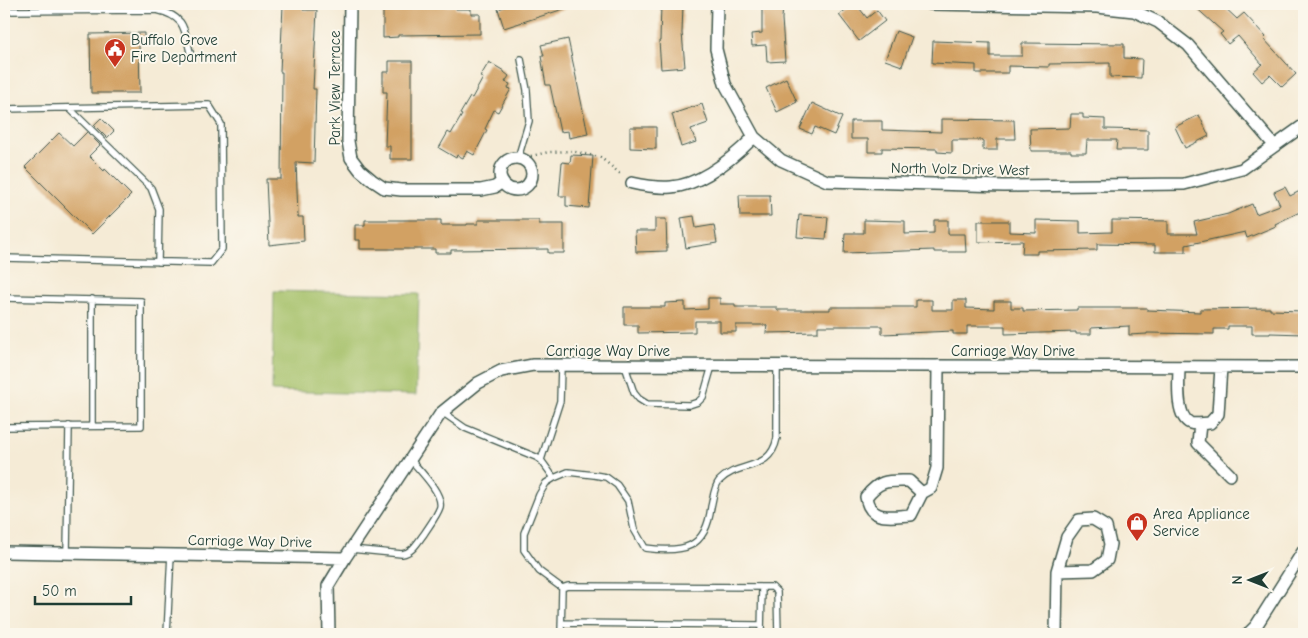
<svg xmlns="http://www.w3.org/2000/svg" width="1308" height="638" viewBox="0 0 1308 638" font-family="'Comic Neue',sans-serif">
<rect width="100%" height="100%" fill="#fbf7ec"/>
<filter id="ink" filterUnits="userSpaceOnUse"><feTurbulence type="fractalNoise" baseFrequency=".02" numOctaves="2"/><feDisplacementMap in="SourceGraphic" scale="10" xChannelSelector="R" yChannelSelector="G"/><feConvolveMatrix kernelMatrix="1 2 1 2 8 2 1 2 1" color-interpolation-filters="sRGB"/></filter>
<filter id="wash" filterUnits="userSpaceOnUse"><feTurbulence type="fractalNoise" baseFrequency=".0096" numOctaves="4" result="noise"/><feDisplacementMap in="SourceGraphic" scale="20" xChannelSelector="R" yChannelSelector="G"/><feGaussianBlur stdDeviation="1.12" result="paint"/><feColorMatrix in="noise" values="0 0 0 0 0 0 0 0 0 0 0 0 0 0 0 0 0 1.4 0 .05"/><feComposite in="paint" operator="in"/></filter>
<g filter="url(#wash)">
<rect width="100%" height="100%" fill="#f5ebd6"/>
<!-- pitch -->
<path fill="#a4c067" stroke="#627e4e" d="M274,291L419,294L416,395L272,391Z"/>
<g id="blocks">
<!-- building -->
<path fill="#d2a164" d="M506,4H573V6L504,28L498,9L507,6Z
M661,4H683L682,33L685,67L661,69L659,41H660Z
M762,4H783L782,19L785,61L767,62L766,45L752,46L751,34L762,33Z
M853,4H856L867,18L877,10L885,21L859,41L839,15Z
M1192,4H1221L1237,19L1244,13L1266,37L1264,39L1296,74L1282,87L1270,75L1262,82L1253,72L1262,64L1238,36L1228,44L1220,34L1223,32Z
M283,5L303,6V10H317L313,89H316L314,163L296,162L298,217H303L304,241L269,245L266,179H281L282,72H280Z
M394,5L455,6L456,9H471V14H480V34L398,35V37L383,38V10H394Z
M896,31L912,37L902,66L885,60Z
M144,33V44H139L140,93H91L90,34Z
M568,39L588,134L569,138L568,131L560,132L550,85H546L541,56H544L541,45Z
M933,41L990,43V56H1022V43L1124,44V58L1142,59L1141,78L1110,77V63L1049,64V67L1008,66V73H976V65L932,63Z
M389,61H412V159H390V146H385L387,92H383V72H389Z
M489,62L504,71V72L509,76L505,82L510,84L508,88L511,89L498,112L494,110L485,129L487,130L474,155L467,151L463,158L457,155L456,158L439,148L448,132L451,134L462,115L460,114L470,97L472,98L483,78L480,77Z
M786,78L797,102L777,112L766,88Z
M812,103L842,117L834,135L815,127L812,134L800,129Z
M702,104L708,123L691,129L696,142L681,147L672,114Z
M1071,114H1083V118L1105,119V129L1148,130V150H1116L1117,140H1087L1086,153H1071V151H1031L1030,129L1070,128Z
M1199,115L1209,136L1185,148L1175,127Z
M101,118L114,131L107,138L94,125Z
M941,119L1014,120L1015,139H997V150H983V140H952V153L937,152V149L882,148V152H868V139H851V121H882V130L941,132Z
M630,127H656V149L630,148Z
M87,132L100,145L89,156L104,171L105,169L131,195L92,234L25,167L59,133L73,146Z
M571,155L593,156L589,208L566,206V196H559L562,162L570,163Z
M1285,187L1290,196L1304,189V210L1275,224L1276,226L1247,238L1245,232L1186,245V252H1155V245L1097,244V250L1037,251V254H1022L1023,241L978,242V221H1009V232L1036,233V220L1080,221V233L1112,232V220L1168,221V234H1197L1194,222L1228,214L1252,204L1256,214L1280,205L1274,192Z
M739,195H770L771,216H740Z
M799,215L828,217L826,239L797,237Z
M694,216L696,228L714,225L717,243L686,248L681,218Z
M655,219H666L667,251L636,252L635,231H655Z
M365,220H441V225H467V224H478V220H539V224H564V253H548V249L451,250V253H435V249H360V240H355V225H365Z
M864,220L905,221V234L934,233V220H948V234H965L966,252H934V250L844,253L845,233H864Z
M708,298H720V304H735V307H777V310H830V307H916V300H932V310H953V300H966V308L994,309V301H1011V308H1023V311L1077,310V308H1147V310L1200,312V309L1270,308V310L1304,311V334L1270,333V334H1252V326H1228V329H1214V334L1147,333V334L1129,335V326L1091,328V334H1076V332L1005,334V326H967V334H953V331L882,334V326H818V332L766,333L767,325H736V332H720V321H695V332L638,333V325H624V307H665V303L685,302V310L708,309Z"/>
</g>
</g>
<g filter="url(#ink)">
<use href="#blocks" fill-opacity="0" stroke="#3f574c" stroke-width="1"/>
<g fill="none" stroke-linecap="round" stroke-linejoin="round">
<!-- service casing -->
<g stroke="#3f574c" stroke-width="8">
<path id="service" d="M4,11L157,10C187,17 184,30 191,56
M69,108L151,188L159,209L158,262
M4,109L209,105L221,124L222,249L211,263L4,258
M518,158L529,121L527,90L521,59
M4,298L141,301V426L4,427
M625,366L634,393L639,399L647,404L689,405L698,402L703,397L712,366
M442,412L465,428L536,457L541,460L554,478
M92,426V299
M541,460L560,401L561,366
M351,549L402,554C413,552 417,543 424,534C429,526 437,516 440,507C443,493 419,470 410,459
M67,553L69,426
M562,588L539,571L524,550V533L539,495L546,483L554,478L568,472L594,475L606,477L617,485L628,501L634,529L645,548C684,553 706,549 711,507C713,499 714,487 719,481C739,460 770,473 777,438V366
M562,588L568,586L772,587L777,592L778,634
M562,623L761,625
M167,634L171,554
M561,634L562,588
M761,634L762,587"/>
</g>
<!-- minor casing -->
<g stroke="#3f574c" stroke-width="14">
<path id="minor" d="M350,4L348,141L351,158L360,170L372,180L384,188L401,190H481L495,187L502,182
M717,4L716,49L725,84L754,137L781,160L827,181L1004,186L1184,184L1242,169L1304,125
M930,4L1097,7L1134,11L1158,22L1188,45L1274,145
M500 174a16 16 0 1 1 32 0a16 16 0 1 1-32 0Z
M632,183C645,186 658,188 671,187C701,185 733,158 754,137
M1179,367C1179,380 1175,416 1190,423C1195,425 1204,423 1210,423L1218,414L1221,367
M1200,424L1198,443L1230,475
M922,493L909,481C888,481 880,479 866,497C870,522 891,516 911,515L922,493L931,488L937,468L938,366
M4,552L345,558
M329,634L328,586L345,558L441,413L478,383L501,371L533,365L1304,367
M1056,634L1057,571L1067,537L1079,520L1093,519L1106,527L1110,544L1107,560L1093,570L1057,571
M1248,634L1256,626L1304,550"/>
</g>
<!-- path -->
<path stroke="#3f574c" stroke-width="2.5" stroke-dasharray="1 4" stroke-linecap="butt" d="M526,157L549,152L571,151L600,157L623,176"/>
<!-- service -->
<use href="#service" stroke="#fff" stroke-width="5.5"/>
<!-- minor -->
<use href="#minor" stroke="#fff" stroke-width="11"/>
</g>
</g>
<!-- icons -->
<defs>
<g id="civic-pin" transform="scale(1.125)"><path d="M0 17L-7.5 6A9.5 9.5 0 1 1 7.5 6Z" fill="#c8321e" stroke="#fbf7ec"/><path d="M-.6-6.5H3V-4.5H.6V-3L4-1V1h2V6H-6V1h2V-1L-.6-3ZM-1.2 2.5V6h2.4V2.5Z" fill="#fff"/></g>
<g id="shop-pin" transform="scale(1.125)"><path d="M0 17L-7.5 6A9.5 9.5 0 1 1 7.5 6Z" fill="#c8321e" stroke="#fbf7ec"/><path d="M-5-2.5h2.3a2.7 3.5 0 0 1 5.4 0H5L5.5 6h-11ZM-1.5-2.5h3a1.5 2.3 0 0 0-3 0Z" fill="#fff"/></g>
</defs>
<g fill-rule="evenodd">
<use href="#civic-pin" x="115" y="49"/>
<use href="#shop-pin" x="1137" y="523"/>
</g>
<g text-anchor="middle" stroke-width="4" stroke-linejoin="round" paint-order="stroke">
<!-- poi labels -->
<g font-size="15" fill="#1f3d34" stroke="#fbf7ec" text-anchor="start">
<text x="131" y="45">Buffalo Grove<tspan x="131" dy="17">Fire Department</tspan></text>
<text x="1153" y="519">Area Appliance<tspan x="1153" dy="17">Service</tspan></text>
</g>
<!-- street labels -->
<g font-size="15" fill="#1f3d34" stroke="#fbf7ec">
<text transform="translate(335 88) rotate(-90)" y="5">Park View Terrace</text>
<text transform="translate(960 169) rotate(1)" y="5">North Volz Drive West</text>
<text x="608" y="356">Carriage Way Drive</text>
<text x="1013" y="356">Carriage Way Drive</text>
<text transform="translate(250 541) rotate(1)" y="5">Carriage Way Drive</text>
</g>
</g>
<!-- margin -->
<rect width="1308" height="638" fill="none" stroke="#fbf7ec" stroke-width="20"/>
<!-- north arrow -->
<g transform="translate(1250 580) rotate(270)" stroke="#fbf7ec" stroke-width="4" paint-order="stroke">
<path d="M0-4L9 19L0 12L-9 19Z" fill="#1f3d34"/>
<text y="-8" font-size="14" font-weight="bold" text-anchor="middle" fill="#1f3d34">N</text>
</g>
<!-- scale -->
<path d="M35 596v8h96v-8" fill="none" stroke="#1f3d34" stroke-width="2.5"/>
<text x="42" y="596" font-size="15" fill="#1f3d34" stroke="#fbf7ec" stroke-width="4" paint-order="stroke">50 m</text>
</svg>
